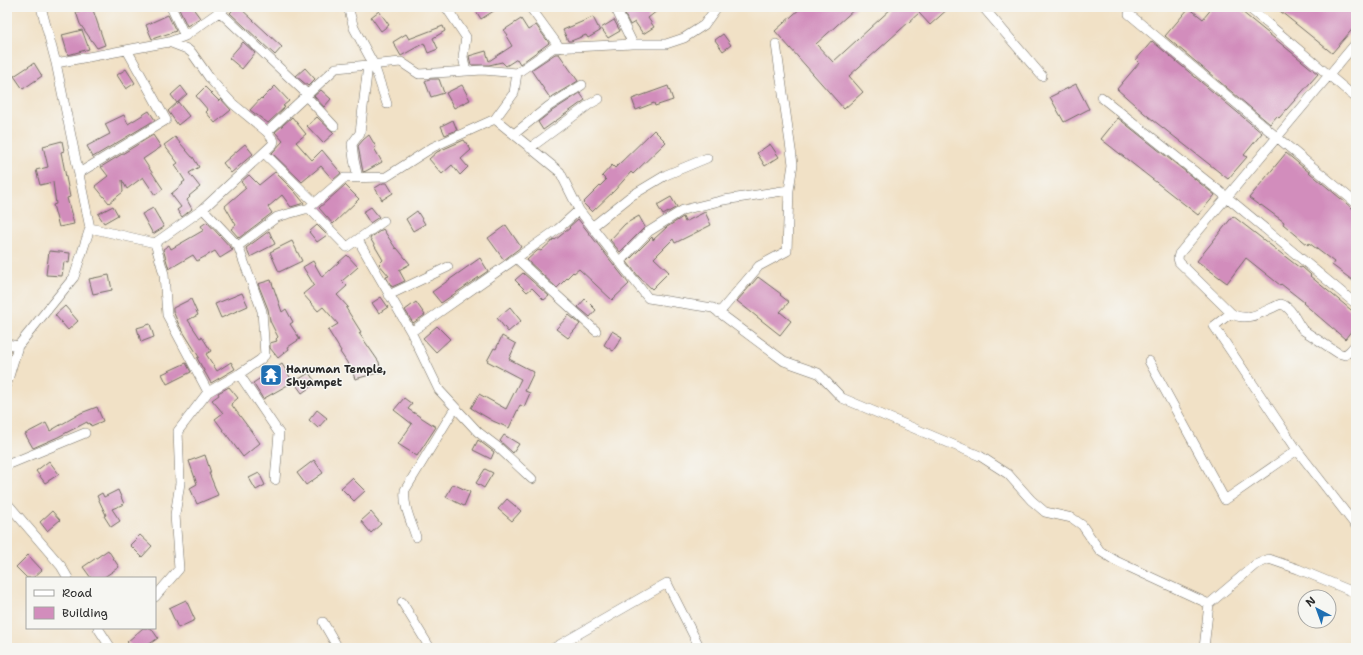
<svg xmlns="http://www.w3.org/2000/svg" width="1363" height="655" viewBox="0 0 1363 655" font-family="'Shantell Sans',sans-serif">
<rect width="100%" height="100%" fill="#f6f6f2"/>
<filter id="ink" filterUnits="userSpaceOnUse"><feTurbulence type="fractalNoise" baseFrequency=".025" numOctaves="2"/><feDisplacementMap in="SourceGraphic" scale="8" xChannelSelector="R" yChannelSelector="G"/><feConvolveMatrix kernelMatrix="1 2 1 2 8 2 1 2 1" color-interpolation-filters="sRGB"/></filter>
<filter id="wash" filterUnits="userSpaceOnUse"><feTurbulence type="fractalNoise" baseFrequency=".012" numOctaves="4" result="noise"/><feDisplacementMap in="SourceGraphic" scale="16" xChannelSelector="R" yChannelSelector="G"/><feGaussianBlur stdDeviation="0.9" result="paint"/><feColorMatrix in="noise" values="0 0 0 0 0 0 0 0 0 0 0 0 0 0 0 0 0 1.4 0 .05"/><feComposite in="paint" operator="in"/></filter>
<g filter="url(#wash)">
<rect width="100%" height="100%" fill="#f1e1c6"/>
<g id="blocks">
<!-- building -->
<path fill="#d28dbc" d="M92,7L105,45L97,48L80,24L76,12Z
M178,7H192L200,18L187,26Z
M236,7H239L282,47L275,55L230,13Z
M482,7H500L481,19L476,11Z
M635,7H662L648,18L654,27L643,34L635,22L630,25L625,15Z
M802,7H857L816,44L833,62L893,7H950L930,25L919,13L849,76L863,92L844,109L775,31Z
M1213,7H1236L1318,74L1279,118L1277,116L1270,124L1165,36L1189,8L1203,19Z
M1275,7H1356V25L1332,53Z
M379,11L389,25L381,31L371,17Z
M168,15L176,31L152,39L146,25Z
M593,17L600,31L588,38L586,35L571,41H568L563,30Z
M521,19L528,30L536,25L549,43L520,64L517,59L506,66L502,62L489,65H471L469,56L486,51L489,61L512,46L506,36L508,35L504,30Z
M614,20L620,31L608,38L601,28Z
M443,26L445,31L433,38L438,49L428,53L424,43L401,56L393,42L406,34L409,39Z
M82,30L89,49L68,55L62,35Z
M723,34L731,45L723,51L715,40Z
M1152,41L1262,133L1244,155L1247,157L1228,179L1144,113L1117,89L1139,63L1136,60Z
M243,42L255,53L242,69L229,58Z
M555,54H559L578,81L550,98L531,70Z
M34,63L42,76L23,89L14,76Z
M305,68L315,79L308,86L296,76Z
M126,69L135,83L126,89L117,75Z
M429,79H439L444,93L431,97L425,81Z
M1076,84L1089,109L1064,122L1050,97Z
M462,85L470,100L454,108L446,93Z
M181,86L187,94L177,103L171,95Z
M275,86L289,101L283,106L285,107L268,123L250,110L261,98L262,99Z
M668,86L673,100L655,106L654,103L636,110L632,99Z
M205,87L219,101L221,99L231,110L215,123L206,112L208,110L196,96Z
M321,90L331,99L324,107L314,96Z
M580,93L585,100L543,130L538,122L552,111Z
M178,102L189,116L178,125L168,111Z
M149,111L155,120L93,157L87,146L110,134L105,124L124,115L128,124Z
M292,117L306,134L296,142L312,160L322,150L341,173L333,180L321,166L302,182L272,153L283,141L275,132Z
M317,117L334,133L323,143L307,126Z
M1118,118L1215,195L1198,215L1101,139Z
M453,120L457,130L445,135L441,126Z
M654,130L666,142L633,174L631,172L615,190L592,212L583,203L606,180L602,176L612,165L615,168Z
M153,135L161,147L143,159L163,189L155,195L143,177L127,189L122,180L123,192L109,203L95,186L108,176L101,167Z
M369,135L376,147L374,148L382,162L366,171L363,172L358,146L363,140Z
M175,137L192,157H193L199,167L189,173L200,187L189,196L190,197L187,200L192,209L182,217L177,210L181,207L171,194L183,184L182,183L185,181L175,165L178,163L164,145Z
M464,140L471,150L461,159L468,167L460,175L452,165L442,174L429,159L437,152Z
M62,141L64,151L61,152L70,197L67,198L74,224L59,227L53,205L56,204L53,182L40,185L36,170L48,167L43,146Z
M245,144L253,154L231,173L223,163Z
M770,144L779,157L765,166L757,153Z
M1286,153L1352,208L1356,209V283L1332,265L1334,262L1309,243L1308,245L1283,224L1284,222L1261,205L1260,206L1249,198Z
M275,172L295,192L304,203L291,207L282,195L268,207L272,213L239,238L231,229L236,225L225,206L246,188L241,182L249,175L259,185Z
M383,183H387L393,193L382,200L375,188Z
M345,185L359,199L333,224L319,208Z
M671,197L677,207L663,215L657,205Z
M113,206L118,215L104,223L98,214Z
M371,207L379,217L370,223L363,212Z
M153,208L164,227L153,234L142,214Z
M417,211L425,224L413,231L406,219Z
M705,212L711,225L675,243L673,239L654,258L669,272L652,289L639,277L627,262L652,237L653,240L667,227L683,217L685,222Z
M639,216L645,227L620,252L610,240L625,224Z
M1233,216L1300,268L1302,267L1311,275L1310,276L1356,314V325L1345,339L1303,303L1304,302L1281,284L1280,285L1246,258L1227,283L1197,261Z
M578,219L629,284L612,300L579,269L574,273L573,272L557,288L527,260L537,251L539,250L541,251L554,239L555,240L570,228L569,227Z
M207,222L233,250L220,258L215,251L197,261L193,255L169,269L163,249L169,245L171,249L204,230L201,226Z
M317,225L327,235L317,242L309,232Z
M506,225L521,247L504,260L488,238Z
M383,229L396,249L397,248L410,264L399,270L405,281L392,287L386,277L389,276L379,264L383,260L370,238Z
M269,231L275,244L250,257L246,248Z
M292,241L302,261L279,272L270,252Z
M49,251L70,253L69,263L64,262L62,276L46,275Z
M347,255L358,267L342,281L347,286L337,295L348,307L346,308L361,332L359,333L379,362L381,372L355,379L352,370L340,352L341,351L328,330L338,324L323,307L318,311L303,294L314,285L303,267L313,261L322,277Z
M480,258L488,271L441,303L432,292Z
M523,273L549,296L544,300L532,288L527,292L515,280Z
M109,275L112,290L93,294L89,279Z
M758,277L781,294L780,295L789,302L780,312L791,321L780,335L737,301Z
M271,280L282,312L286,309L293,322L290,324L300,339L288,347L289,349L278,358L270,348V343L277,341L276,339L278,337L270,321L268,309L258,284Z
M242,293L248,306L221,318L215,304Z
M381,297L388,307L379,313L372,303Z
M191,299L198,315L188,320L200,338L202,337L211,351L206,354L217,371L231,362L235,369L211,383L197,358L199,357L179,325L173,311V308Z
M585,299L596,310L590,317L578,307Z
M416,302L425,315L413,323L405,310Z
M65,306L78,321L68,330L55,315Z
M510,307L521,321L508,332L497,318Z
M569,315L580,324L568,338L556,329Z
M150,324L154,337L141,342L137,328Z
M437,326L450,339L436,352L423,338Z
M612,331L622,337L613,351L604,345Z
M502,336L516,344L509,359L534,372L525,391L530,393L524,407L520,405L509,428L493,421L471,408L479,394L506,409L521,379L487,361L494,348L496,349Z
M186,363L191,372L167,384L162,374Z
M282,364L293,382L263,399L253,383Z
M309,373L316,383L302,393L294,382Z
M229,387L238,398L231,404L260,443L243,457L215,419L223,413L212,400L219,395L218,393Z
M404,398L412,404L408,409L436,427L417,456L398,444L412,424L394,410Z
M97,407L103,421L91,426L90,423L88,424L87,422L58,437L33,448L25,434L46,423L50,431L81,413Z
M317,410L327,418L318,428L309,420Z
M504,435L519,444L513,453L500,441Z
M478,440L494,452L491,459L473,450Z
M205,455L211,473H209L218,495L197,504L190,488L197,484L189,461Z
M314,460L323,473L306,485L297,473Z
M49,461L59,474L45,483L36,471Z
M485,469L493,473L484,488L476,483Z
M259,473L265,485L256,490L249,478Z
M352,478L365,491L354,501L341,488Z
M453,484L470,492L464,506L446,497Z
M118,490L124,504L112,509L120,521L111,527L104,516L106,515L97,496L102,493L104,497Z
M507,499L521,511L512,521L498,509Z
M52,511L60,520L47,531L40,522Z
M371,512L381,524L371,533L361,521Z
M140,535L152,546L142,557L130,545Z
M108,550L119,567L103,578H91L83,567Z
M28,555L42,570L33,578H27L16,567Z
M186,600L195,620L178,628L169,608Z
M143,628H151L158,638L144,648H133L127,642Z"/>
</g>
</g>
<g filter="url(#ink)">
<use href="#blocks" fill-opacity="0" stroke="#706b61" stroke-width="1"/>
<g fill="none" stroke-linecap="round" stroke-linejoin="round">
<!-- minor casing -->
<g stroke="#706b61" stroke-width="10">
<path id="minor" d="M171,7L185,36
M348,7L354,28L374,65L387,104
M446,7L466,37L463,57L466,71
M530,7L560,48
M615,7L633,44
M983,7L1042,76
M1248,7L1356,98
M220,12L307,94
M1129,14L1356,203
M56,63L169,42L185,36L226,7
M306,96L334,126
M1101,97L1228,198L1356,304
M495,119L514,93L517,73L553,48L633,44H666L684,38L704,25L717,7
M267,132L336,68L401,62L419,74L483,70L517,73
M514,134L549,106L582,85
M530,148L590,104L599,99
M264,153L315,203
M79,173L166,120L127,50
M358,178L354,160L352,144L360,133L368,65
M309,208L347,247L384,221
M592,227L631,196L666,175L707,158
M90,228L155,243L203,209L273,144L274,141L267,132L232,103L211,80L192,53L187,49L169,42
M358,240L411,332L439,390L478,432L499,448L532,479
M155,243L164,274L167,315L208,392
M238,246L277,217L309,208L344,178L386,177L433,147L495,119L560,172L579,210L648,298L713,308L784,361L818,373L842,398L980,456L1008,474L1031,500L1045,512L1072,518L1082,525L1100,551L1116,561L1209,604
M516,258L596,331
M619,262L648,232L683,210L724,200L789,190
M389,295L448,267
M719,313L759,266L787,251L789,190L793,164L776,44
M1231,313L1179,262L1178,258L1179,254L1356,43
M411,332L558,229L579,210
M7,344L18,346
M1356,344L1350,351L1345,355L1338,353L1303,330C1296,322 1292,307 1281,304C1265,310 1247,324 1231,313L1214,326L1297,450L1356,526
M1149,361L1225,500L1297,450
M239,374L279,433L275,480
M7,383L18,346L74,277L90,228L56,63L41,7
M7,465L85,433
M7,503L61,566L68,578
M416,537C411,521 403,506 405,490L455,408
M155,597L179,569L175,515L180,483L178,431L208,392L239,374L260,360L265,355L262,311L238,246L203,209
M402,602L430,648
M323,622L338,648
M98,628L111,648
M554,648L667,583L700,648
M1204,648L1209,604L1255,565L1269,559L1298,569L1356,593"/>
</g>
<!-- minor -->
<use href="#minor" stroke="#fff" stroke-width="9"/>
</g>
</g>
<!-- icons -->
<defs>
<g id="temple-square" transform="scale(1.15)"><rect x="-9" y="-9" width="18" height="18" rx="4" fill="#1f6fb2" stroke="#f6f6f2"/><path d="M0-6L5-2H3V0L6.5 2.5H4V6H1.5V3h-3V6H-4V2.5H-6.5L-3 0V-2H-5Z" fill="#fff"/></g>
</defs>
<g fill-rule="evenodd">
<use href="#temple-square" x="271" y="375"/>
</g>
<g text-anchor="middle" stroke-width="3" stroke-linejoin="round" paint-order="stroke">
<!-- poi labels -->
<g font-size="11" font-weight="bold" fill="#2b2b2b" stroke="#f6f6f2" text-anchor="start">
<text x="286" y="373">Hanuman Temple,<tspan x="286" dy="13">Shyampet</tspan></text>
</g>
</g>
<!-- margin -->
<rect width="1363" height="655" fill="none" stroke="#f6f6f2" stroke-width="24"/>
<!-- legend -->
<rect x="26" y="577" width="130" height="52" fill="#f6f6f2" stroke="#a5a5a2"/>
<rect x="34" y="590" width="20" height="6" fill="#ffffff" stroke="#a5a5a2"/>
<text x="62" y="597" font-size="12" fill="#2b2b2b">Road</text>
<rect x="34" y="607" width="20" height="12" fill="#d28dbc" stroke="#a5a5a2"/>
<text x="62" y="617" font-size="12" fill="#2b2b2b">Building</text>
<!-- north arrow -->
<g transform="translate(1317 609) rotate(319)"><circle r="19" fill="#f6f6f2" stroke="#a5a5a2"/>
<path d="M0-3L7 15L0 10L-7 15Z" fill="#1f6fb2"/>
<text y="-6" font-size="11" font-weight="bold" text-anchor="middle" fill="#2b2b2b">N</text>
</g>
</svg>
